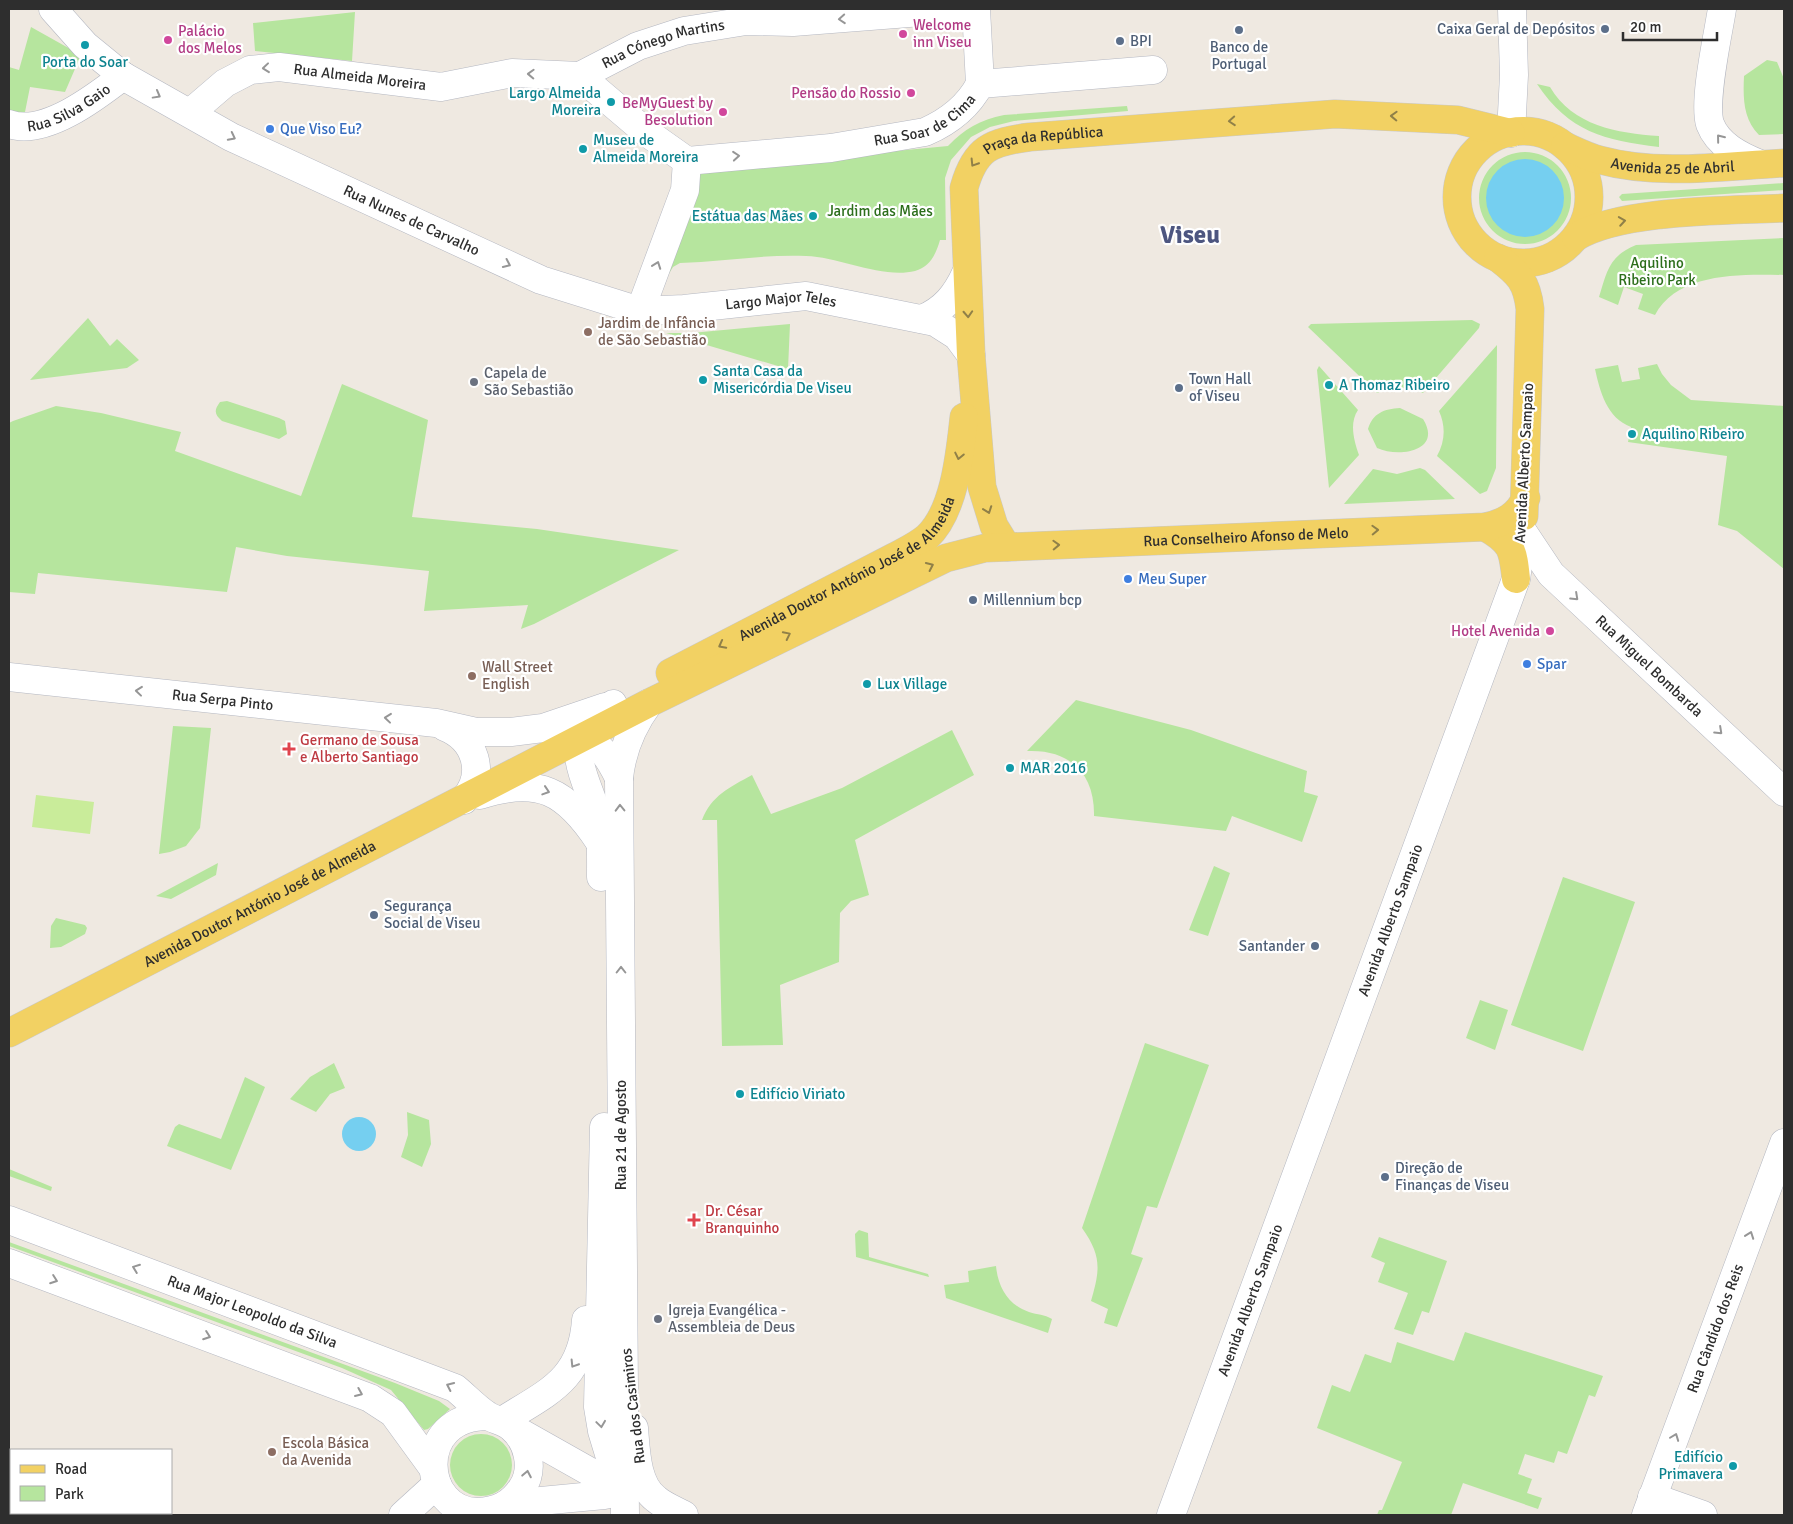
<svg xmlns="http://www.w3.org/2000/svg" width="1793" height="1524" viewBox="0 0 1793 1524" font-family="Signika,sans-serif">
<rect width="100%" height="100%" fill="#efe9e1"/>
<!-- green -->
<path fill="#b6e59e" d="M355,12L352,61L255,51L253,23Z
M31,27L81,55L65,92L30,87L23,122L9,118V67L19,70Z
M1767,60L1777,62L1784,79V134L1759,135C1743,119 1743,98 1744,76Z
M1537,84L1550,87C1573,126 1617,133 1659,136V147C1604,140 1569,132 1537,84Z
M1127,106L1128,111L1014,121L990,127L971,137L951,160L945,178L946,240H940C936,254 930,267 915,271C882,279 840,257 806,256C764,254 722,262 680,263L673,267L665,280L697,176L706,169L948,146C964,129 980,120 1004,115Z
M1479 198a46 46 0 1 1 92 0a46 46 0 1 1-92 0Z
M1784,183V190L1622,201L1619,197L1622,194Z
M1784,238V275C1742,274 1677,272 1655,315L1638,309L1643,294L1624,287L1618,305L1599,297C1607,271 1609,256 1636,245Z
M88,318L110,346L117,339L139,360L127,368L30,380Z
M1472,320L1480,324L1479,328L1423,393C1408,387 1392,385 1377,393L1308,327L1311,324Z
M790,324L788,369L666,333H691Z
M1497,345L1496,468L1487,491L1480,494L1437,456C1445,441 1446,427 1439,411Z
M1657,364L1662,374L1671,385L1691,400L1784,406V569L1737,531L1718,525L1727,456L1628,442L1631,427C1607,418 1600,392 1595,369L1618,365L1622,382L1640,379L1638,368Z
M1319,366L1358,410C1349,423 1354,441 1359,455L1329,488L1317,370Z
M342,384L428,420L412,517L537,529L679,550L534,624L521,629L528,605L424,611L429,571L287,556L236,547L227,592L38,573L35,594L9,592V423L13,421L56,406L101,413L181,432L175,451L301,496Z
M227,401L279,418L285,421L287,434L279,439L222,421C214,414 214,410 220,402Z
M1400,408L1423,419C1443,451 1399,458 1377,448L1368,429C1373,413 1384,409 1400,408Z
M1420,468L1425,470L1455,499L1344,504L1373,469L1397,474Z
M1076,700L1191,730L1307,771L1304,792L1318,796L1302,842L1232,816L1226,831L1094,816C1095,774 1070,749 1027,751Z
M173,726L211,728L200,828L186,846L170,852L159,854Z
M952,730L974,775L855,840L869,895L851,901L840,913L839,962L780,985L783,1045L722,1046L717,820H702C711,796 730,787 752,775L771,814L842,788Z
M218,863L216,875L171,899L156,896Z
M1214,866L1230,873L1208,936L1189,930Z
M1563,877L1635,902L1583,1051L1511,1025Z
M56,918L85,925L87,928L85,934L61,947L50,948L51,926Z
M1480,1000L1508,1010L1495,1050L1466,1038Z
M1145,1043L1209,1065L1157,1208L1147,1206L1131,1254L1143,1258L1117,1327L1104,1323L1108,1309L1091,1301C1100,1270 1102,1256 1082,1228Z
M334,1063L345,1088L330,1094L316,1112L290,1099L310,1077Z
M245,1077L265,1087L231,1170L167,1146L175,1127L179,1124L221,1139Z
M407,1112L429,1120L431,1144L422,1167L401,1157L408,1135Z
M9,1169L52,1187L51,1191L9,1176Z
M859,1230L868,1233L869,1257L928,1274L929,1277L856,1257L855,1234Z
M1379,1237L1447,1261L1429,1313L1422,1311L1413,1335L1394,1329L1408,1293L1378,1282L1385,1263L1371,1257Z
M9,1242L395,1383L439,1401L450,1409L428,1429L424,1430L391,1390L342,1368L9,1246Z
M996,1266C998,1287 1008,1305 1029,1312C1038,1315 1044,1314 1052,1319L1048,1333L946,1298L944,1285L969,1282L968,1271Z
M1465,1332L1603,1376L1595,1397L1589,1395L1567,1454L1558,1451L1554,1463L1525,1454L1518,1474L1532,1479L1527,1493L1542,1498L1538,1509L1463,1483L1451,1515H1377L1379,1510H1382L1402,1462L1317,1428L1332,1385L1350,1392L1365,1354L1391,1363L1397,1342L1454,1361Z
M450 1465a31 31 0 1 1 62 0a31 31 0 1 1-62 0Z"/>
<!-- pitch -->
<path fill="#c9ec9a" d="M36,795L94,802L90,834L32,827Z"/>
<!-- water -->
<path fill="#75cff0" d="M1486 198a39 39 0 1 1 78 0a39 39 0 1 1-78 0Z
M342 1134a17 17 0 1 1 34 0a17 17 0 1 1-34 0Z"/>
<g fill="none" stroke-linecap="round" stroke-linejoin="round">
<!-- minor casing -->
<g stroke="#b4b7c1" stroke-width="29">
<g id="minor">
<path id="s1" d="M53,9L85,45L123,76L231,137L541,280L640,311L684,309L806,296L935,322L957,336L971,355"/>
<path d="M976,9L980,84"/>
<path id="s2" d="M580,76L638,46L684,31L746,21L793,22L960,9"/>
<path d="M980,84L1153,70"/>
<path id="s3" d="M190,113L225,83L250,70L279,67L441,87L512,73L580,76L646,132L687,161"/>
<path id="s4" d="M9,124C44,137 96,97 123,76"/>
<path id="s5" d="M687,161L831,148L925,132C948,122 968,107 980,84"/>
<path d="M640,311L685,190L687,161"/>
<path d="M922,319C944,310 956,295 966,273"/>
<path d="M634,1428C636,1450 636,1484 656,1499C664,1506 675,1510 684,1515"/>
<path d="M1652,1497L1703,1515"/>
<path id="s6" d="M1646,1515L1784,1143"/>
</g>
</g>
<!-- tertiary casing -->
<g stroke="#b4b7c1" stroke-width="29">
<g id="tertiary">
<path d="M1722,9C1718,35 1703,101 1710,124C1718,145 1740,156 1760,164"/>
<path id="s7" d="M9,677L436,723L476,732H511L543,728L605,707"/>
<path d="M445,727C475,739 487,773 464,800"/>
<path d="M563,738C596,738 605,749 619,778"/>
<path d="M480,795C539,776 566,791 599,841"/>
<path d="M601,877C601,855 602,832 596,812C589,785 567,753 587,727C594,718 604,711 613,704"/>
<path d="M604,1127L598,1407L602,1431L615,1474"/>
<path id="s8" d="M9,1220L455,1388C466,1397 476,1408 487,1415C494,1420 503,1421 511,1427C528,1441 535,1469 522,1488C511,1505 497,1511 478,1512C422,1513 412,1416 488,1416"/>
<path d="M9,1263L370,1398L393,1413L433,1468"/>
<path d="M502,1421C548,1392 582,1380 586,1320"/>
<path d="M514,1429L624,1491"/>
<path d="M508,1504L604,1495L624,1491"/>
<path d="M403,1515L437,1484"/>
<path d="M625,1515L619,778C622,749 632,726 649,703"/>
</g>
</g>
<!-- secondary casing -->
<g stroke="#b4b7c1" stroke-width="29">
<g id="secondary">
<path d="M1511,133L1514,75L1512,9"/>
<path id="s9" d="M1523,532L1551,574L1784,792"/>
<path id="s10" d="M1171,1515L1516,579L1523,532"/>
</g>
</g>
<!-- primary casing -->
<g stroke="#c9c9c9" stroke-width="29">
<g id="primary">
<circle cx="1523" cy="197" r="66"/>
<path id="s11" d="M1565,146C1576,151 1588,157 1600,160C1659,176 1724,166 1784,163"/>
<path d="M1576,237C1623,209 1728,211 1784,208"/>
<path d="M1498,258C1519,274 1527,282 1530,309L1524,516"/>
<path d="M1485,527C1512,542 1513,550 1516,579"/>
<path id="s12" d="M1007,547L994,526L982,487L971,355L964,188C975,148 991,142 1030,137L1335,114L1458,120L1511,133"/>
<path id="s13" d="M670,673L894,557C905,551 918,545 927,537C955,511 960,453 964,417"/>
<path id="s14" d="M9,1033L649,703L946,558L985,548L1485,527C1504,523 1517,516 1526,498"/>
</g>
</g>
<!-- minor -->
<use href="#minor" stroke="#fff" stroke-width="28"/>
<!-- tertiary -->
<use href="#tertiary" stroke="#fff" stroke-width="28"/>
<!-- secondary -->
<use href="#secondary" stroke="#fff" stroke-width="28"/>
<!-- primary -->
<use href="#primary" stroke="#f2d163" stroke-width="28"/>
</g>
<!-- one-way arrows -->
<defs><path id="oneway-chevron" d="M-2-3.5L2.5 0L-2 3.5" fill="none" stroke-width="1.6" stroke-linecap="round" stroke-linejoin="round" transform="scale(1.25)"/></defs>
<g stroke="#969696">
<use href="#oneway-chevron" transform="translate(842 19) rotate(176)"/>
<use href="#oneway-chevron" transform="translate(266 68) rotate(174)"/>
<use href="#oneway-chevron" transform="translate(531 74) rotate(-178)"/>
<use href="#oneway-chevron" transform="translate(157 95) rotate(29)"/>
<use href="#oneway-chevron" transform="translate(232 137) rotate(27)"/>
<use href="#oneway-chevron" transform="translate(1720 138) rotate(-129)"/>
<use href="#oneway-chevron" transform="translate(736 156) rotate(-5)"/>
<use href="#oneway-chevron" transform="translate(507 264) rotate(25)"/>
<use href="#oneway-chevron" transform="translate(657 265) rotate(-70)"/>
<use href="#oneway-chevron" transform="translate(1575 597) rotate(43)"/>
<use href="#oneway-chevron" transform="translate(139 691) rotate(-174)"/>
<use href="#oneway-chevron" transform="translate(388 718) rotate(-174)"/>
<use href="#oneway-chevron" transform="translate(1719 731) rotate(43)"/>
<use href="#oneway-chevron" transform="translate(546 791) rotate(18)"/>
<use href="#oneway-chevron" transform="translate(620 808) rotate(-91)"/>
<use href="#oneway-chevron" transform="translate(621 970) rotate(-90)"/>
<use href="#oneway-chevron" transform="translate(1750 1235) rotate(-70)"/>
<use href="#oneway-chevron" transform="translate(136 1268) rotate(-159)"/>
<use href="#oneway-chevron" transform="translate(54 1280) rotate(20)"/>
<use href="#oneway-chevron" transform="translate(207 1336) rotate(20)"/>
<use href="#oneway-chevron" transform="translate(574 1364) rotate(122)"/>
<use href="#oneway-chevron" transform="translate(450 1386) rotate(-155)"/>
<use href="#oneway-chevron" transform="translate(359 1393) rotate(23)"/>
<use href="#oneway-chevron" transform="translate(601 1424) rotate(82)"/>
<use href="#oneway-chevron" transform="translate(1675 1437) rotate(-69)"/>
<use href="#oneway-chevron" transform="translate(527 1474) rotate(-79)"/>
</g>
<g stroke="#908048">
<use href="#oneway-chevron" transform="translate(1394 116) rotate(-178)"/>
<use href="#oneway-chevron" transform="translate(1232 121) rotate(176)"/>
<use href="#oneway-chevron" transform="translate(974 163) rotate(122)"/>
<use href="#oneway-chevron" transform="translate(1622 221) rotate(-9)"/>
<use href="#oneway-chevron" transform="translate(968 314) rotate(87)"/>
<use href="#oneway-chevron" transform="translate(959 456) rotate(102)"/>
<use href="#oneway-chevron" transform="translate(988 510) rotate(70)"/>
<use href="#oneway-chevron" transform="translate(1375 530) rotate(-2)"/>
<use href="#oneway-chevron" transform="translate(1056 545) rotate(-2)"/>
<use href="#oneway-chevron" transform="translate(930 566) rotate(-25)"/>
<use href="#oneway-chevron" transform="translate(787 635) rotate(-26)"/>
<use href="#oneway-chevron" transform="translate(722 645) rotate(152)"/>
</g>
<!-- markers -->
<g fill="#5c6f8a" stroke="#fff" stroke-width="2">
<circle cx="1605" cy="29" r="5"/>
<circle cx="1239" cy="30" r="5"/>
<circle cx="1120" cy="41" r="5"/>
<circle cx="1179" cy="388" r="5"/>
<circle cx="973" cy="600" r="5"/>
<circle cx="374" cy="915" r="5"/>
<circle cx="1315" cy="946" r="5"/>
<circle cx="1385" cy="1177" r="5"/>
</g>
<g fill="#d1479c" stroke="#fff" stroke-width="2">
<circle cx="903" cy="34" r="5"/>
<circle cx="168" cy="40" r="5"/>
<circle cx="911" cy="93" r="5"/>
<circle cx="723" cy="112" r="5"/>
<circle cx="1550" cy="631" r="5"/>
</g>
<g fill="#0f9aa8" stroke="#fff" stroke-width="2">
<circle cx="85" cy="45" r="5"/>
<circle cx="611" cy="102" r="5"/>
<circle cx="583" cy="149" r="5"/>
<circle cx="813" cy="216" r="5"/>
<circle cx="703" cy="380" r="5"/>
<circle cx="1329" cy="385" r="5"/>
<circle cx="1632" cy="434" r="5"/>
<circle cx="867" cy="684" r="5"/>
<circle cx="1010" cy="768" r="5"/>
<circle cx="740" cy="1094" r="5"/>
<circle cx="1733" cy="1466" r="5"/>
</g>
<g fill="#3f7fe0" stroke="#fff" stroke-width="2">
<circle cx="270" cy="129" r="5"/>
<circle cx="1128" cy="579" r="5"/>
<circle cx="1527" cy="664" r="5"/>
</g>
<g fill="#8d6e63" stroke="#fff" stroke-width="2">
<circle cx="588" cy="332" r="5"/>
<circle cx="472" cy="676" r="5"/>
<circle cx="272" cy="1452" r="5"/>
</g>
<g fill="#6b7280" stroke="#fff" stroke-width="2">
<circle cx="474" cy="382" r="5"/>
<circle cx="658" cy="1319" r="5"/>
</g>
<g fill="#e0444e" stroke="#fff" stroke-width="2">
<path d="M286.5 741.5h5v5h5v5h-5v5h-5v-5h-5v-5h5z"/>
<path d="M691.5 1212.5h5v5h5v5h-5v5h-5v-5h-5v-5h5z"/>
</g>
<g text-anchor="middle" stroke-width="4.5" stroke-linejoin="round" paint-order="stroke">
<!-- hotel labels -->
<g font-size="15" fill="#b23c85" stroke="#fff" text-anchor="end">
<text x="913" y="30" text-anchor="start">Welcome<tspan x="913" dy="17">inn Viseu</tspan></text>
<text x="178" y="36" text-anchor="start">Palácio<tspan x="178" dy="17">dos Melos</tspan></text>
<text x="901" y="98">Pensão do Rossio</text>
<text x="713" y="108">BeMyGuest by<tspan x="713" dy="17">Besolution</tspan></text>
<text x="1540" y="636">Hotel Avenida</text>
</g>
<!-- service labels -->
<g font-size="15" fill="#4e5e75" stroke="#fff" text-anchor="start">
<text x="1595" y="34" text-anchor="end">Caixa Geral de Depósitos</text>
<text x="1130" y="46">BPI</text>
<text x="1239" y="52" text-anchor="middle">Banco de<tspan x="1239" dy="17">Portugal</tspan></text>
<text x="1189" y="384">Town Hall<tspan x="1189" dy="17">of Viseu</tspan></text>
<text x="983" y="605">Millennium bcp</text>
<text x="384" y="911">Segurança<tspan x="384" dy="17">Social de Viseu</tspan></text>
<text x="1305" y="951" text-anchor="end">Santander</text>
<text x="1395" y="1173">Direção de<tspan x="1395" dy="17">Finanças de Viseu</tspan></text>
</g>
<!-- street labels -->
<g font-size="15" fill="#2e2e2e" stroke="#fff">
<text dy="5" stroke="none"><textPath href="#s2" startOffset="90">Rua Cónego Martins</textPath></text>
<text dy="5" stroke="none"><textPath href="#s3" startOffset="185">Rua Almeida Moreira</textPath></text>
<text dy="5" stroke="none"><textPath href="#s4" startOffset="64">Rua Silva Gaio</textPath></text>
<text dy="5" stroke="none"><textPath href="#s5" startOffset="244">Rua Soar de Cima</textPath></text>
<text dy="5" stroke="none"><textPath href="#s12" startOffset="469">Praça da República</textPath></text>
<text dy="5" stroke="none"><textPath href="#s11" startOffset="111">Avenida 25 de Abril</textPath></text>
<text dy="5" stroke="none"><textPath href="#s1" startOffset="420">Rua Nunes de Carvalho</textPath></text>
<text dy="5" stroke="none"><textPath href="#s1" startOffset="808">Largo Major Teles</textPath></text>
<text transform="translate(1524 463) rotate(-87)" y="5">Avenida Alberto Sampaio</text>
<text dy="5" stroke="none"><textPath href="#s14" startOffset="1352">Rua Conselheiro Afonso de Melo</textPath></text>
<text dy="5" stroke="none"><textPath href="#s13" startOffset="208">Avenida Doutor António José de Almeida</textPath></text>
<text dy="5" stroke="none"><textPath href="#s9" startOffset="185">Rua Miguel Bombarda</textPath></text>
<text dy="5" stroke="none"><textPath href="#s7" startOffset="215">Rua Serpa Pinto</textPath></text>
<text dy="5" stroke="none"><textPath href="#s14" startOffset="282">Avenida Doutor António José de Almeida</textPath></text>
<text dy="5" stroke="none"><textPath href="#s10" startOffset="634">Avenida Alberto Sampaio</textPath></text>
<text transform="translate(621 1135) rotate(-90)" y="5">Rua 21 de Agosto</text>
<text dy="5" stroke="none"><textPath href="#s10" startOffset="229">Avenida Alberto Sampaio</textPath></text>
<text dy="5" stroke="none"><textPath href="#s8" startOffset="260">Rua Major Leopoldo da Silva</textPath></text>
<text dy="5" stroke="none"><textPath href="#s6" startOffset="199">Rua Cândido dos Reis</textPath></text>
<text transform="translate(633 1406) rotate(-97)" y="5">Rua dos Casimiros</text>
</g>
<!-- culture labels -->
<g font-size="15" fill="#0d838f" stroke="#fff" text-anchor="start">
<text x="85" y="67" text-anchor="middle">Porta do Soar</text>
<text x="601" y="98" text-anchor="end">Largo Almeida<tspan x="601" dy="17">Moreira</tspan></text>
<text x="593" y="145">Museu de<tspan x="593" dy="17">Almeida Moreira</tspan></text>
<text x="803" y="221" text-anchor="end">Estátua das Mães</text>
<text x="713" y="376">Santa Casa da<tspan x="713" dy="17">Misericórdia De Viseu</tspan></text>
<text x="1339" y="390">A Thomaz Ribeiro</text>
<text x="1642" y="439">Aquilino Ribeiro</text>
<text x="877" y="689">Lux Village</text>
<text x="1020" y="773">MAR 2016</text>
<text x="750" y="1099">Edifício Viriato</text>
<text x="1723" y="1462" text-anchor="end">Edifício<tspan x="1723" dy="17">Primavera</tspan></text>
</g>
<!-- shop labels -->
<g font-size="15" fill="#366cbe" stroke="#fff" text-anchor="start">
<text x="280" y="134">Que Viso Eu?</text>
<text x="1138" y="584">Meu Super</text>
<text x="1537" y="669">Spar</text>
</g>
<!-- park labels -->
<g font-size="15" fill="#2c6e1b" stroke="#fff">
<text x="880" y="216">Jardim das Mães</text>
<text x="1657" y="268">Aquilino<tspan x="1657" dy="17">Ribeiro Park</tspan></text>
</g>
<!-- education labels -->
<g font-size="15" fill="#785e54" stroke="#fff" text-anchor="start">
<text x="598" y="328">Jardim de Infância<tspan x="598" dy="17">de São Sebastião</tspan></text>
<text x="482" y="672">Wall Street<tspan x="482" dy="17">English</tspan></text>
<text x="282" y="1448">Escola Básica<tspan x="282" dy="17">da Avenida</tspan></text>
</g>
<!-- worship labels -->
<g font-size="15" fill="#5b616d" stroke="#fff" text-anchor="start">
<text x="484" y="378">Capela de<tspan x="484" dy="17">São Sebastião</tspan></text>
<text x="668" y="1315">Igreja Evangélica -<tspan x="668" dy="17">Assembleia de Deus</tspan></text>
</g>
<!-- health labels -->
<g font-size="15" fill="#be3a42" stroke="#fff" text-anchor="start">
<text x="300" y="745">Germano de Sousa<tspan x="300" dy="17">e Alberto Santiago</tspan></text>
<text x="705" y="1216">Dr. César<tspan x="705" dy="17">Branquinho</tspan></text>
</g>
<!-- town labels -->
<g font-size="25" font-weight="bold" fill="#4d5680" stroke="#fff">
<text x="1190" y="243">Viseu</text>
</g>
</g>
<!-- border -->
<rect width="1793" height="1524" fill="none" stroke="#2e2e2e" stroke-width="20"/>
<!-- legend -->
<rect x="10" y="1449" width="162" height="65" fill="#ffffff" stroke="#ababab"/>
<rect x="20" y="1465" width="25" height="8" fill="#f2d163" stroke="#ababab"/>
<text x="55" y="1474" font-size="15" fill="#2e2e2e">Road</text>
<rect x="20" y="1486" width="25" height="15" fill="#b6e59e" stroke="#ababab"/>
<text x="55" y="1499" font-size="15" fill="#2e2e2e">Park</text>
<!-- scale -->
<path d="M1623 32v8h94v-8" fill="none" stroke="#2e2e2e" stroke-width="2.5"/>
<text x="1630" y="32" font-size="15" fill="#2e2e2e" stroke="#ffffff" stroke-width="4" paint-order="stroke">20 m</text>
</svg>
